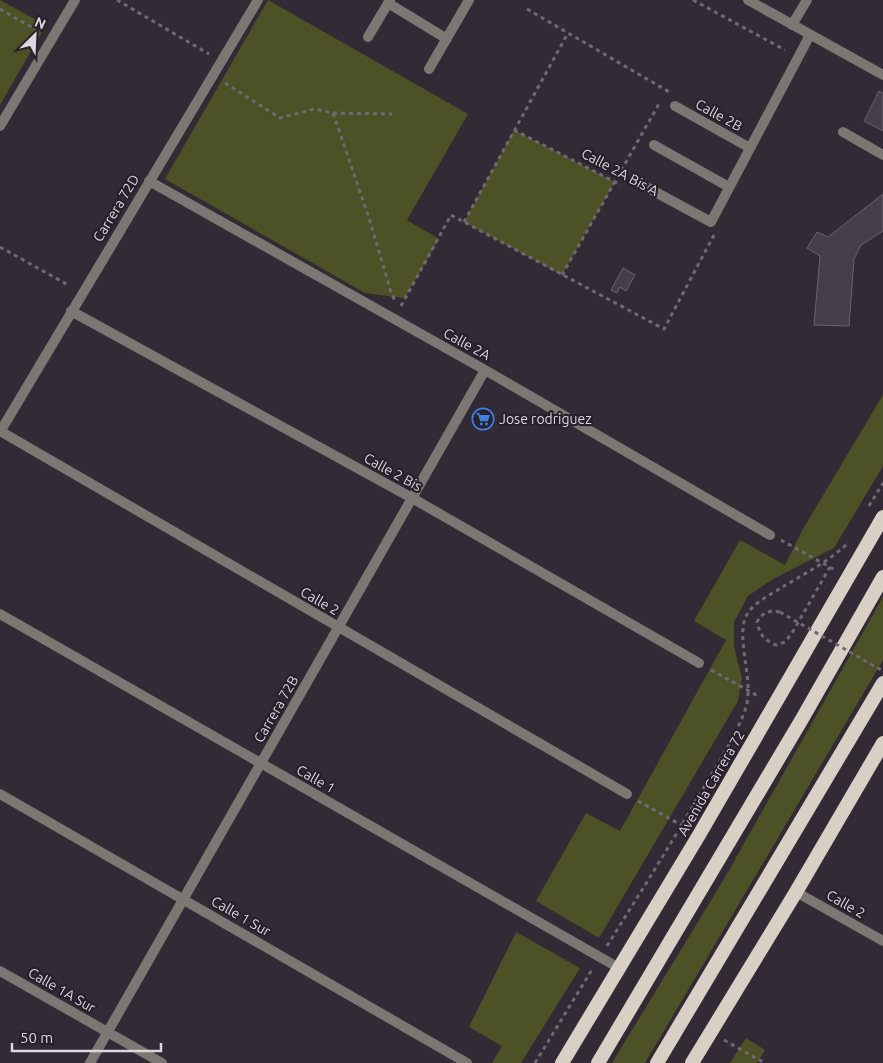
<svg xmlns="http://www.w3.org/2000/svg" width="883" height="1063" viewBox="0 0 883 1063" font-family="Ubuntu,sans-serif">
<rect width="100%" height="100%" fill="#322a35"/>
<!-- green -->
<path fill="#4c5225" d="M0,0L46,25L0,105Z
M268,0L468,114L407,220L439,239L405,298L365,293L165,179Z
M514,130L615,182L562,275L464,222Z
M883,395V466L834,548L773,579L748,596L734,622V647L742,678L738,701L599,938L536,901L586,813L620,831L726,640L694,621L740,540L785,565L803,529Z
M883,597V660L645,1063H612L724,879Z
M516,932L580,968L521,1063H492L502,1046L469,1027Z
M746,1038L765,1050L757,1063H730Z"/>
<!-- building -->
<path fill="#463e49" stroke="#69616d" d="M879,91L883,93V131L864,121Z
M883,194V231L861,245L854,259L849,326L814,325L820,256L807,248L817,232L828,237Z
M623,268L635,275L626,291L620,287L617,293L611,290Z"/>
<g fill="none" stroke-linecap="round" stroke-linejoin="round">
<!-- path -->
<path stroke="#706973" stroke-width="3" stroke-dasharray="4 4" stroke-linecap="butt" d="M117,0L209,54
M693,0L785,50
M0,9L40,32
M527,9L671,93
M225,83L280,118L314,109L333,113L369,218L391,292L396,303
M333,113L392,114
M514,130L621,185
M464,222L568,33
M0,247L70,286
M562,275L660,102
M401,306L451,215L664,329L714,235
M869,506L883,483
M781,540L835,570
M780,612C768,610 763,612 757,622C760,635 764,640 776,645L785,642L792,633L830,567
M711,670L760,697
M638,801L683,826
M607,946C640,893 673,841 704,787C718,763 736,736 745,710C756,682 733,635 748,613C756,601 772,594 784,586C806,573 829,561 847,544
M724,1040L765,1063
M535,1063L593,968"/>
<!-- service -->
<path stroke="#7b7772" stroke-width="10" d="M388,3L447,39
M368,37L390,0
M429,69L469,0
M675,106L750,148
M843,132L883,155
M654,145L729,187
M635,181L711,222L810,35"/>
<!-- minor -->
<path stroke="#7b7772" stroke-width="10" d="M792,25L807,0
M0,126L75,0
M149,181L485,370L770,535
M71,311L412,498L699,663
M0,431L627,794
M0,432L258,0
M0,794L467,1063
M796,892L883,941
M0,971L162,1063
M90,1063L485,370"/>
<!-- tertiary -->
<path stroke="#7b7772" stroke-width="10" d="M748,0L883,75
M0,614L619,968"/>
<!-- trunk -->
<path stroke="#d8d0c4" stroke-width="14" d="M562,1063L699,835L883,517
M598,1063L802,719L883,577
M657,1063L883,683
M692,1063L796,892L883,743"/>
<!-- path-bridge -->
<path stroke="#706973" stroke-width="3" stroke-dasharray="4 4" stroke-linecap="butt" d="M780,612L883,671"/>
</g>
<!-- icons -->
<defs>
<g id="supermarket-ring" transform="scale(1.125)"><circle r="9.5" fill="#28202b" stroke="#3f7fe0" stroke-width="1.5"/><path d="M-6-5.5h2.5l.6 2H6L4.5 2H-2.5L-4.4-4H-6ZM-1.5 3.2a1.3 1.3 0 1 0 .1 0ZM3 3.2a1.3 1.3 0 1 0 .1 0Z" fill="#3f7fe0"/></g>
</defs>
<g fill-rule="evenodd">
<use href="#supermarket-ring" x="483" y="419"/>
</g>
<g text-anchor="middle" stroke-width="4.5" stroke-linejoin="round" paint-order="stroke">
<!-- street labels -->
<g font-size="14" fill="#dcd7de" stroke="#28202b">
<text transform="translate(719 115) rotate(29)" y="5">Calle 2B</text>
<text transform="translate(620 172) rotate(28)" y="5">Calle 2A Bis A</text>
<text transform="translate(116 208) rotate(-59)" y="5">Carrera 72D</text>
<text transform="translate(467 344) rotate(29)" y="5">Calle 2A</text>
<text transform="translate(393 472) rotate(29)" y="5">Calle 2 Bis</text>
<text transform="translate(320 601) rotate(30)" y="5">Calle 2</text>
<text transform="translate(276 709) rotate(-60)" y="5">Carrera 72B</text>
<text transform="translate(316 779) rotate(30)" y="5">Calle 1</text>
<text transform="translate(711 783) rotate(-60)" y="5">Avenida Carrera 72</text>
<text transform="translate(846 904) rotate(30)" y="5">Calle 2</text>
<text transform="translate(241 916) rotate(30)" y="5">Calle 1 Sur</text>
<text transform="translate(62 990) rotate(30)" y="5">Calle 1A Sur</text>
</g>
<!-- poi labels -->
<g font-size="14" fill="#dcd7de" stroke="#28202b" text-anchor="start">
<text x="499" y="424">Jose rodriguez</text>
</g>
</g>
<!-- north arrow -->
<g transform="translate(35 35) rotate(24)" stroke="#28202b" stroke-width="4" paint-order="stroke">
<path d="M0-4L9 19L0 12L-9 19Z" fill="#dcd7de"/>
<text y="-8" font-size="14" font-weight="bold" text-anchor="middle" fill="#dcd7de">N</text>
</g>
<!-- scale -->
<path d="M12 1043v8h149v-8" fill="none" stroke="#dcd7de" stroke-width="2.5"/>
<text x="20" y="1043" font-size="15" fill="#dcd7de" stroke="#28202b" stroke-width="4" paint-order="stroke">50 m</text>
</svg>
